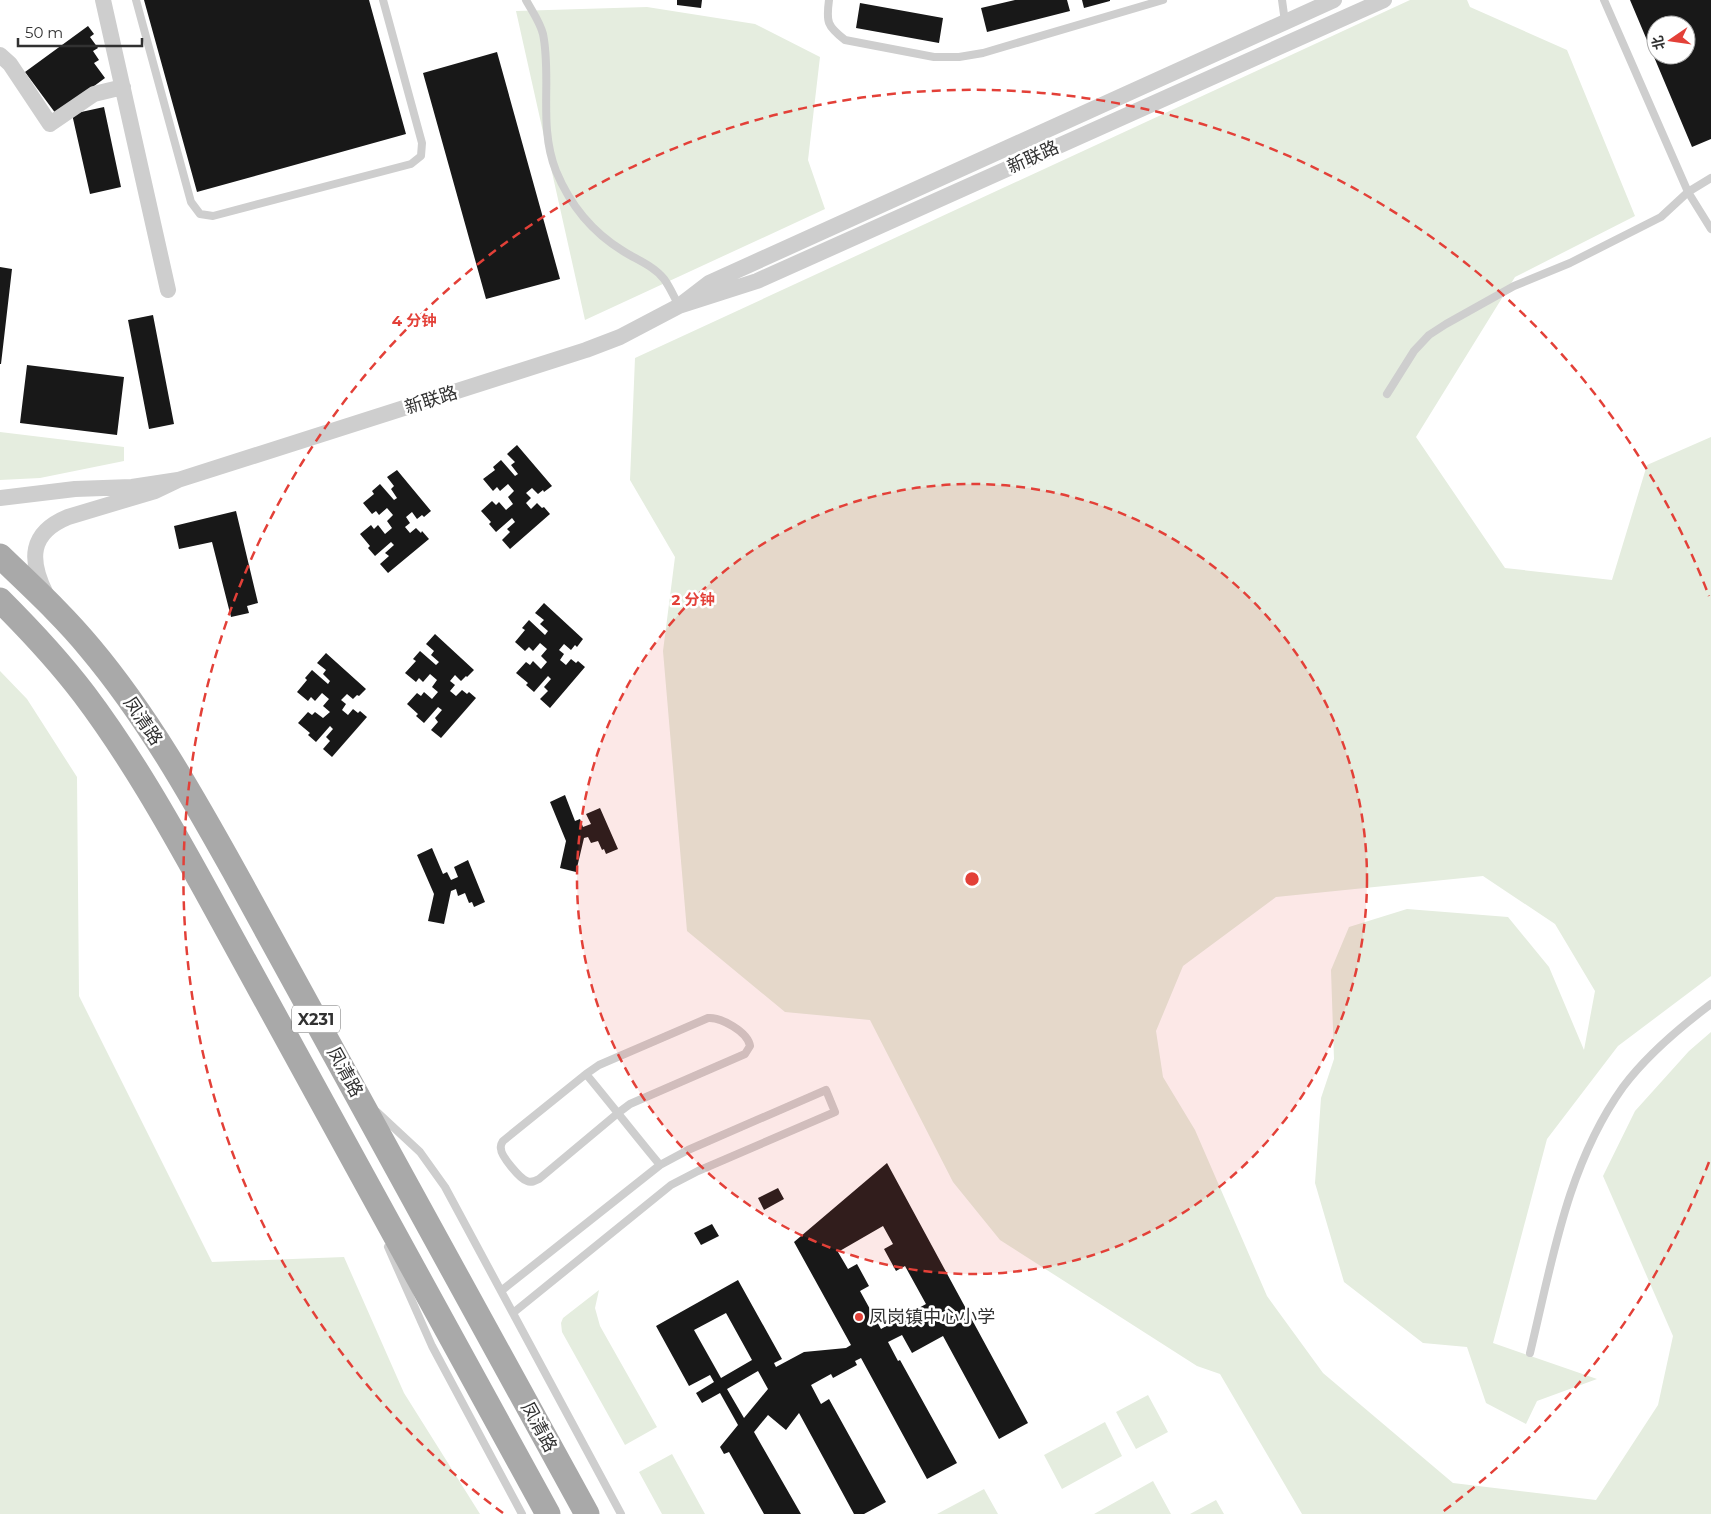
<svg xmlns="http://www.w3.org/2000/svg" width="1711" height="1514" viewBox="0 0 1711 1514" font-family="Montserrat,'Noto Sans SC',sans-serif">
<rect width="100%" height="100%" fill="#fff"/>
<!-- green -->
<path fill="#e5eddf" d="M1410,0H1467L1470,7L1567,50L1635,216L1515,277L1416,437L1505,568L1612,580L1647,465L1711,437V976L1618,1046L1547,1139L1493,1343L1597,1379L1537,1401L1526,1424L1486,1403L1467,1347L1423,1343L1344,1282L1315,1183L1321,1098L1334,1059L1331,970L1349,927L1407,909L1508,917L1549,967L1584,1050L1595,991L1555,924L1483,876L1276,897L1183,966L1156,1031L1163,1077L1195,1130L1267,1296L1323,1373L1453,1483L1596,1500L1658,1405L1673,1336L1603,1176L1635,1111L1689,1051L1711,1032V1514H1302L1220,1374L1197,1366L1000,1240L953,1182L870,1020L785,1012L687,931L663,651L675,557L630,480L635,358Z
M647,7L755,24L820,57L808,160L825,209L585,320L516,11Z
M0,432L124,447V461L40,478L0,480Z
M0,671L27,699L77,777L79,996L212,1262L344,1257L404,1393L480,1514H0Z
M599,1290L595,1308L600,1326L657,1427L625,1445L562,1332L561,1323L563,1318Z
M1148,1395L1168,1432L1136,1449L1116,1412Z
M1105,1422L1122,1456L1062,1489L1044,1455Z
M672,1454L705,1514H662L639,1472Z
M1153,1481L1171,1514H1094Z
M984,1489L998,1514H937Z
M1216,1500L1224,1514H1190Z"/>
<!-- building -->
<path fill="#181818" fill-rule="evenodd" d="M144,0H369L406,134L197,192Z
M677,0H702L701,8L677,5Z
M1015,0H1067L1070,11L987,32L981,8Z
M1082,0H1110V1L1084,8Z
M1630,0H1711V139L1692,147ZM1656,25H1686V55H1656Z
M860,3L943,18L939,43L856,28Z
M88,26L94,34L90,37L98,48L93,51L99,60L94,63L105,78L56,114L25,72Z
M497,52L560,279L486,299L423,73Z
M104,107L121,187L90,194L72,114Z
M0,267L12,269L1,364H0Z
M153,315L174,424L149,429L128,320Z
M27,365L124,377L117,435L20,423Z
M517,445L552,486L544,492L543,490L538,494L532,488L526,493L531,498L526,503L531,509L537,503L542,508L544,507L550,514L510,549L502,540L510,532L507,529L515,522L512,518L496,532L489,524L491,522L481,511L492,501L496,505L499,502L506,510L513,504L508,497L514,491L508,484L500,491L497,487L493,491L483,479L495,470L493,467L501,460L515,476L518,474L511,465L515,462L507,454Z
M397,470L431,511L424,517L422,515L417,519L412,512L406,517L410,523L405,527L410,533L416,528L421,533L422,531L429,539L388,573L380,564L389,556L385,553L394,545L391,542L375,556L368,548L370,546L360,534L371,525L374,529L378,525L385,534L392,528L387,521L393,515L387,508L379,515L376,511L372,514L363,503L374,494L372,491L380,484L394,500L397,498L391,489L394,486L387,477Z
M236,511L258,603L247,606L249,613L231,617L212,542L179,549L174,526Z
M544,603L583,639L577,647L575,645L571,650L564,644L559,650L564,654L560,660L566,665L571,659L576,663L578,661L585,667L550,708L540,699L548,691L544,687L551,679L548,676L534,692L526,685L528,683L516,673L526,662L530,665L533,661L541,669L547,662L541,656L547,649L540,643L533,651L529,647L525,651L515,642L525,630L522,628L529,620L545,635L548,631L540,624L544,620L535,613Z
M435,634L474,670L467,677L466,676L461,681L455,675L450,681L455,685L450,691L456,696L462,690L467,694L469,692L476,698L441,738L431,730L438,722L435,718L442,710L438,707L424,723L416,716L418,714L407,704L417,693L421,696L424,692L432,699L438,692L432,687L437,680L430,674L423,682L419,678L416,682L405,673L416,661L413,659L420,651L436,665L439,662L431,655L434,651L426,644Z
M326,653L366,689L359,696L357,695L353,699L347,694L341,700L346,704L342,710L348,715L353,709L358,713L360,711L367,717L332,757L323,749L330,741L326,737L333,729L330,726L316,742L308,735L310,733L298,723L308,712L312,715L315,712L323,718L330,712L323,706L329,699L322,693L315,701L311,697L308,701L297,692L307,680L305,678L312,670L328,684L330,681L323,674L326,670L317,663Z
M565,795L575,821L580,819L583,827L591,824L586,814L600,808L618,849L606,854L604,849L602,850L598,841L591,843L588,837L584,838L576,872L560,868L566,841L550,802Z
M432,848L443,874L447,872L451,880L458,877L454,867L468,860L485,902L474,907L472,902L469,903L465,893L458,896L456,889L451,891L444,924L428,921L434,894L417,855Z
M887,1163L1028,1423L999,1439L943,1336L912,1353L902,1335L888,1342L898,1361L900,1360L957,1463L927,1479L861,1358L855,1361L857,1365L833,1378L831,1374L811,1385L821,1404L829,1399L886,1502L864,1514H854L799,1413L786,1430L768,1415L754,1432L801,1514H764L729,1452L724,1454L720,1447L738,1425L720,1393L702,1403L696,1393L714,1382L710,1375L689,1386L656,1326L738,1280L782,1359L774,1363L776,1367L804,1352L846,1348L851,1345L794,1242ZM883,1226L893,1244L884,1249L896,1271L905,1266L926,1304L881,1329L860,1291L869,1286L857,1264L848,1269L838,1252ZM726,1313L752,1360L721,1378L694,1330ZM758,1371L768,1389L744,1418L727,1389Z
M778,1188L784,1199L764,1210L758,1198Z
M712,1224L719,1236L701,1245L694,1233Z"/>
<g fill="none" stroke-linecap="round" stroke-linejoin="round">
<!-- service -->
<path stroke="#cecece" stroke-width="8" d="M136,0L191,202L200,214L213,216L411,164L421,156L422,143L383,0
M526,0C532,11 540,22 543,34C552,78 538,126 556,171C570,205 592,232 623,251C637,260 654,266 664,279C670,287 674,297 679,306
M829,0C826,22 827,26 845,40L934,57H959L983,53L1163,0
M1282,0L1285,22
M1604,0L1688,192L1711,229
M1387,394L1414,351L1429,335L1446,324L1514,286L1570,263L1661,217L1688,192L1711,178
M586,1074L599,1065L708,1018C721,1017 748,1032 750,1046L745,1054L630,1104L618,1113L539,1179C535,1181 531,1183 527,1181C520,1179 501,1156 501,1149C500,1145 501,1144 503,1141L586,1074C611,1104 635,1135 660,1165
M377,1112L420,1152L445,1187L621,1514
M388,1247L432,1346L522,1514
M501,1291L660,1165L688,1150L826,1090L835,1112L698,1171L671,1185L513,1313
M1530,1353C1552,1262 1567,1165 1623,1087C1647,1055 1679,1028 1711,1004"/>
<!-- minor -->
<path stroke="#cecece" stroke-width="16" d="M103,0L168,290
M1334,0L709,283L679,306L757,281L1384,0
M0,55L10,64L50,124L94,94L123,87
M178,480L586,350L620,337L679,306
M0,498L75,489L132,487L178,480L155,491L68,517C29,533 29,560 46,594"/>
<!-- primary -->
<path stroke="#a9a9a9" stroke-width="25" d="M0,556C31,586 63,615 90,648C147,716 191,794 234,871L587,1514
M0,600C30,630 59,661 84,694C130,755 168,822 205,889L548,1514"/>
</g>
<!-- distance rings -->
<circle cx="972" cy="879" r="395" fill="#e34038" fill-opacity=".12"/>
<g fill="none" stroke="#e34038" stroke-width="2.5" stroke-dasharray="9 6">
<circle cx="972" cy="879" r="395"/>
<path d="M1709 1162A789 789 0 0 1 1441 1513M503 1513A789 789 0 1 1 1709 596"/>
</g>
<!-- markers -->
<circle fill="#e34038" stroke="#fff" stroke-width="2" cx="859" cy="1317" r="5"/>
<g text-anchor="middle" stroke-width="5" stroke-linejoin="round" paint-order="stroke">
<!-- shield labels -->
<rect fill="#fff" stroke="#6f6f6f" stroke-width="1" x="292" y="1005.5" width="48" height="27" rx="4"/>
<g font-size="16" font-weight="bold" fill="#313131">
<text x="316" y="1025">X231</text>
</g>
<!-- street labels -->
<g font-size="18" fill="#313131" stroke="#fff">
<text transform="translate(1033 157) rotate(-24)" y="6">新联路</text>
<text transform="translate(431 400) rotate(-18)" y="6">新联路</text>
<text transform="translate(143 721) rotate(56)" y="6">凤清路</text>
<text transform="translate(345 1072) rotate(61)" y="6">凤清路</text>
<text transform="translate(539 1427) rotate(61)" y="6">凤清路</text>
</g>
<!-- poi labels -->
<g font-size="18" fill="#313131" stroke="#fff" text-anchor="start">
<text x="869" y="1323">凤岗镇中心小学</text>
</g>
</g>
<circle cx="972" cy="879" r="8" fill="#e34038" stroke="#fff" stroke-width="2.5"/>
<g font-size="15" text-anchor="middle" font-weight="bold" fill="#e34038" stroke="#fff" stroke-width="5" stroke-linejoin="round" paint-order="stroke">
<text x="414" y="326">4 分钟</text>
<text x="693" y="605">2 分钟</text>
</g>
<!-- north arrow -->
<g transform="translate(1671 40) rotate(257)"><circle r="24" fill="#ffffff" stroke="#adadad"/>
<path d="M0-4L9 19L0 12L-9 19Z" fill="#e34038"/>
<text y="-8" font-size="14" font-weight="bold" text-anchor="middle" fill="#313131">北</text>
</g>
<!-- scale -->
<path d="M18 38v8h124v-8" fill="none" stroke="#313131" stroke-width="2.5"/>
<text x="25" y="38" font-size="15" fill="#313131" stroke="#ffffff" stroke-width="4" paint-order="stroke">50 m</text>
</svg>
